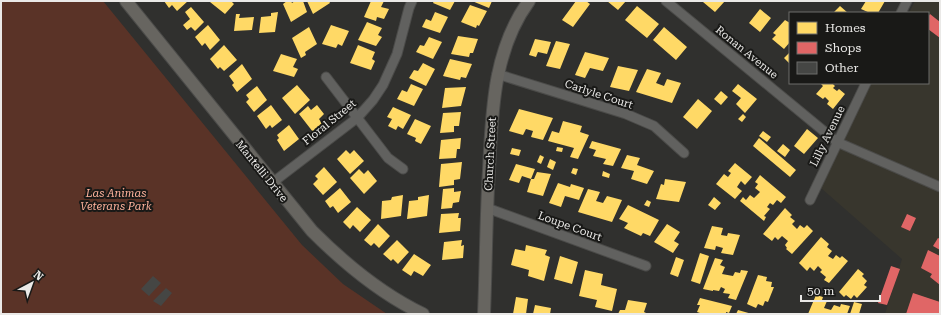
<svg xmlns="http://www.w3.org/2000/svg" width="941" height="315" viewBox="0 0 941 315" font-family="'Roboto Serif',serif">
<rect width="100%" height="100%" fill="#30302e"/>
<!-- built -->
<path fill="#38362d" d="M915,1H940V314H885L902,259L821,188L838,148L872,83H928V13H909Z"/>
<!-- green -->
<path fill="#5a3327" d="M1,1H103L302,245L343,284L387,314H1Z"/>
<!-- homes -->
<path fill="#ffd966" d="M164,1H188L177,11L172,5L169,8Z
M211,1H231L234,4L225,14L210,2Z
M287,1H291L292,3L295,1H303L307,12L291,22L283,4Z
M307,1H329L330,3L313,14Z
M371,1H384L381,7L389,9L384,19L377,17L376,21L364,17Z
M434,1H455L450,10L433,3Z
M472,1H492L489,8Z
M576,1H586L590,4L573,27L562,20Z
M607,1H626L618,10Z
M704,1H725L715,12L703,2Z
M866,1H885L878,13H870L861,9Z
M470,5L487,11L479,26L477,25L476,28L461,22Z
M637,6L659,24L647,38L625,20Z
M840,6L848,13H833Z
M191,7L204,22L195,31L191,27L187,30L183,25L190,19L185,12Z
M760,9L771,18L760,32L749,23Z
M278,12L275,32L259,33L261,17L271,16V13Z
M435,12L448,17L440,33L422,27L426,19L431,21Z
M236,14H240L239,18L254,17L252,30L234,31Z
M785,20L790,23V42L784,49L772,39L776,35L773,33Z
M367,22L382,28L378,35L382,37L376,46L358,40Z
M208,25L220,40L210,50L205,43L202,46L195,37Z
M331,25L349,31L342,46L338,44L336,48L322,44Z
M309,27L317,44L305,52L306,55L301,58L292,38Z
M664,27L687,47L676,60L653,40Z
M458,36L478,39L473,53H470L469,57L451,54Z
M429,37L442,42L433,59L416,52L420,45L424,46Z
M535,39L551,42L547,54L538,52L536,57L529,55Z
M556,41L570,44L560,69L546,66Z
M224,45L237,60L224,71L220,67L218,69L210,59Z
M358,45L375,52L372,59L375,61L371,70L350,63Z
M585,52L609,58L603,71L590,68L585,78L575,75Z
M790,52V64L784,58Z
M281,54L297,59L293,67L298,69L294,77L273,71Z
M450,59L472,64L466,78L461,77L460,80L443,76Z
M423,63L435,69L426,86L409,78L414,70L418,71Z
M242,64L252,79L237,92L232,85L234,83L229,76Z
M618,66L638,70L629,91L610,87Z
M647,69L661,73L656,83L664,86L667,79L681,83L672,103L636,92Z
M820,83H832L835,86L833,88L837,91L839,89L845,94L833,109L827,104L829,101L825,97L823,99L816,94L823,86Z
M411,84L423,89L414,106L397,99L402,90L407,92Z
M738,84L757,99L745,113L736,104L741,98L732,91Z
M297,85L310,100L295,114L282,98Z
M257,86L267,100L254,112L246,102L249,99L246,95Z
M466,87L461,106L442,108L445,88Z
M721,91L728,97L721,105L714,99Z
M698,99L712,111L697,129L683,117Z
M271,105L282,120L272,128L270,125L266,129L257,116Z
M317,105L324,114L319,119L322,124L313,132L299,114L308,106L311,110Z
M393,107L411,115L403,129L398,126L396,130L388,126L392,119L387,117Z
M519,109L553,118L543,140L531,137L533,131L526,129L523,135L509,131Z
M461,112L459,126H454V132L440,133L443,113Z
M743,114L746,117L742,122L738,119Z
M415,119L431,126L421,144L415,141L416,138L407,134Z
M563,121L582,126L580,132L589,135L578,159L570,157L574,148L548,141L552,131L559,133Z
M289,125L299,139L284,151L277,140L279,138L277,135Z
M807,129L818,138L804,154L794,146Z
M763,131L771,137L767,142L759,136Z
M461,138L460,149H457L456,158L439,159L441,140Z
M759,138L796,170L790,177L753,146Z
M592,141L621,149L613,166L603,164L606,159L593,156L596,150L589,148Z
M783,144L790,150L785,157L777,151Z
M557,147L563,148L562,152L556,151Z
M512,148L521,150L519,156L510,154Z
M346,150L350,154L354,150L364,161L350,174L337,159Z
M540,155L544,157L541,164L537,162Z
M627,155L640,158L637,165L654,171L647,184L631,179L634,171L621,168Z
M550,159L556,162L553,170L547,167Z
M462,162L460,179L454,180V185L439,187L441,164Z
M735,163L752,177L745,185L741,181L737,187L742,191L735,199L716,184L724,174L728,177L731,173L728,171Z
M516,164L535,169L531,179L522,176L519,183L509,180Z
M324,167L337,182L323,195L313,184L318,179L315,176Z
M573,168L578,169L576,175L571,173Z
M359,169L364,174L368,170L377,181L364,194L350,178Z
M603,171L610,174L609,178L602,176Z
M537,172L551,174L543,196L527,192L531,179H534Z
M760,175L786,197L781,203L777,200L773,205L770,203L767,207L770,209L764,216L766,217L764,221L740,201L743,197L746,200L750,195L754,198L760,192L755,188L758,184L755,182Z
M665,179L686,182L679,202L656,199L661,184L664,185Z
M558,183L570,187L571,184L584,188L579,200L565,196L561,207L549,203Z
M340,188L351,202L338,213L333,206L330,208L325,201Z
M454,188V192L461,191L459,202L453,203L452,208L441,209L443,189Z
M588,189L600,192L596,201L603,203L607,196L622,200L612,222L578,212Z
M403,195L401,216L381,219L382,201L391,200L392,197Z
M429,195L427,216L407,219L409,201L418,200V197Z
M714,197L721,203L715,210L708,205Z
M647,200L651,202L649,207L644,205Z
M628,205L659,220L650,236L643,233L641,236L624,228L628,223L619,219Z
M357,207L371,220L360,232L353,225L350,229L343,222Z
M785,208L792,215L790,217L795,221L792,224L797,229L800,225L804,228L807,225L813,231L792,254L786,249L787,248L785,245L788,241L782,236L778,240L775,237L772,241L763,234Z
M459,213L458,218H461L460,231L439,233L441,214Z
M378,224L390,236L379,248L374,243L371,246L364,240Z
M667,224L680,232L674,241L679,244L673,253L654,242Z
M712,226L723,228L721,235L727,236L728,233L740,235L733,255L721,253L723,248L716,246L715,250L704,248Z
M821,237L829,244L827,247L832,251L828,256L833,259L836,255L840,258L842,256L848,261L829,283L824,280L826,277L820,272L822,270L818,266L814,271L810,267L807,271L799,263Z
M397,240L409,252L398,264L393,259L391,261L383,254Z
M462,240L461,246L464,245L463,258L442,260L444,242Z
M526,245L547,250L545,255L550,257L544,281L528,276L529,270L511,265L515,249L525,251Z
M700,253L709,256L700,284L691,281Z
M414,254L431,265L423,276L414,271L411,276L402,270Z
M560,256L578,262L572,284L554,279Z
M676,257L684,260L678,277L670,274Z
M715,258L723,260L720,265L725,267L722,274L733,276L735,272L740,273L741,270L748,271L736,300L728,298L730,294L723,293L725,289L721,287L719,291L713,290V291L703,289Z
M858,269L864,274L862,276L867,281L864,285L867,287L857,298L854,295L851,299L846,295L844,297L839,292Z
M585,270L603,274L601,285L617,289L612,311L595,307L597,300L579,296Z
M758,275L767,277L766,281L772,282L771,287H774L768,302L765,301L763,306L758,304L756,308L747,304Z
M816,295L823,297L822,300L827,301L824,308L831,310L834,305L840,307L841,304L850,306L847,314H808Z
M516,297L528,299L526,314H513Z
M700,298L732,306L729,313L726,312V314H703L697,312L700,305H697Z
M628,300L647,303L644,312L648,314H618L620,310H625Z
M854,302L862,304L859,314H850Z
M535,305L551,308L550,314H533Z
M738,310L752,314H736Z"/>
<!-- shops -->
<path fill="#e06666" d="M930,14L940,22V38L928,29V17Z
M907,214L916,218L910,231L901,227Z
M938,238L940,239V250L933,246Z
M928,250L940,256V285L930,277L932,274L921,268Z
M891,266L900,269L887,305L878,303Z
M913,293L940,302V314H906Z"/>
<!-- building -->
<path fill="#454644" d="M153,276L161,283L149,296L141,289Z
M166,288L172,293L161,306L153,301Z"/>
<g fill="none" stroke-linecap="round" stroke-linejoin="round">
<!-- street casing -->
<g stroke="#4b4b49" stroke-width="11">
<path id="street" d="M666,1L837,142L940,187
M901,13L907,1
M497,74L626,114L654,126L684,153
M326,77L388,158L403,169
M272,183L357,118L373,100L383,85L397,54L409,8L412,1
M810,200L866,83
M487,208L646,266"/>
</g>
<!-- secondary casing -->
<g stroke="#4b4b49" stroke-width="14">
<path id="secondary" d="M126,1L312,231C345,264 381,294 423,314
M484,314C486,266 486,218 489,170C492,112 493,50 529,1"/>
</g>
<!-- street -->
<use href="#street" stroke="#61615f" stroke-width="9"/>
<!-- secondary -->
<use href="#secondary" stroke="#676560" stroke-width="12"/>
</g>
<g text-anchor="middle" stroke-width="4" stroke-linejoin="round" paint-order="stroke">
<!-- street labels -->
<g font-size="11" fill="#eae9e7" stroke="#191917">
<text transform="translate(747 52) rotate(39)" y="4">Ronan Avenue</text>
<text transform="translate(599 94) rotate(18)" y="4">Carlyle Court</text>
<text transform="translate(329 122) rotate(-39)" y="4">Floral Street</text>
<text transform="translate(827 136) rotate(-64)" y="4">Lilly Avenue</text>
<text transform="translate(490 154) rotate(-87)" y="4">Church Street</text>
<text transform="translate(262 171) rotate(51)" y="4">Mantelli Drive</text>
<text transform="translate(570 226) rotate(20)" y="4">Loupe Court</text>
</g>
<!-- park labels -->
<g font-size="11" font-style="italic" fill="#fdb19b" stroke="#191917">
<text x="116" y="197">Las Animas<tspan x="116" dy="13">Veterans Park</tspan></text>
</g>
</g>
<!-- border -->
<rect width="941" height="315" fill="none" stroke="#eae9e7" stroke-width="4"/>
<!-- legend -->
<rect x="789" y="12" width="140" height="72" fill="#191917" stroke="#6d6c6a"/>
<rect x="797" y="22" width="20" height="12" fill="#ffd966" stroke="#6d6c6a"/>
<text x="825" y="32" font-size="12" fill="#eae9e7">Homes</text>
<rect x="797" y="42" width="20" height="12" fill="#e06666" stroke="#6d6c6a"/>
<text x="825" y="52" font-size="12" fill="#eae9e7">Shops</text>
<rect x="797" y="62" width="20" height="12" fill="#454644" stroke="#6d6c6a"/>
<text x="825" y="72" font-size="12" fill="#eae9e7">Other</text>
<!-- north arrow -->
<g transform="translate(32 283) rotate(41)" stroke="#191917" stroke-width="3" paint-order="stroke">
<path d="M0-3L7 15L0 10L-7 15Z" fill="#eae9e7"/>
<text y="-6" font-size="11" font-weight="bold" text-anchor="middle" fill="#eae9e7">N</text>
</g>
<!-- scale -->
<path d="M801 295v6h79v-6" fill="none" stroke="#eae9e7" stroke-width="2"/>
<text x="807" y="295" font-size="12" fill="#eae9e7" stroke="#191917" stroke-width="3" paint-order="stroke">50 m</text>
</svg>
